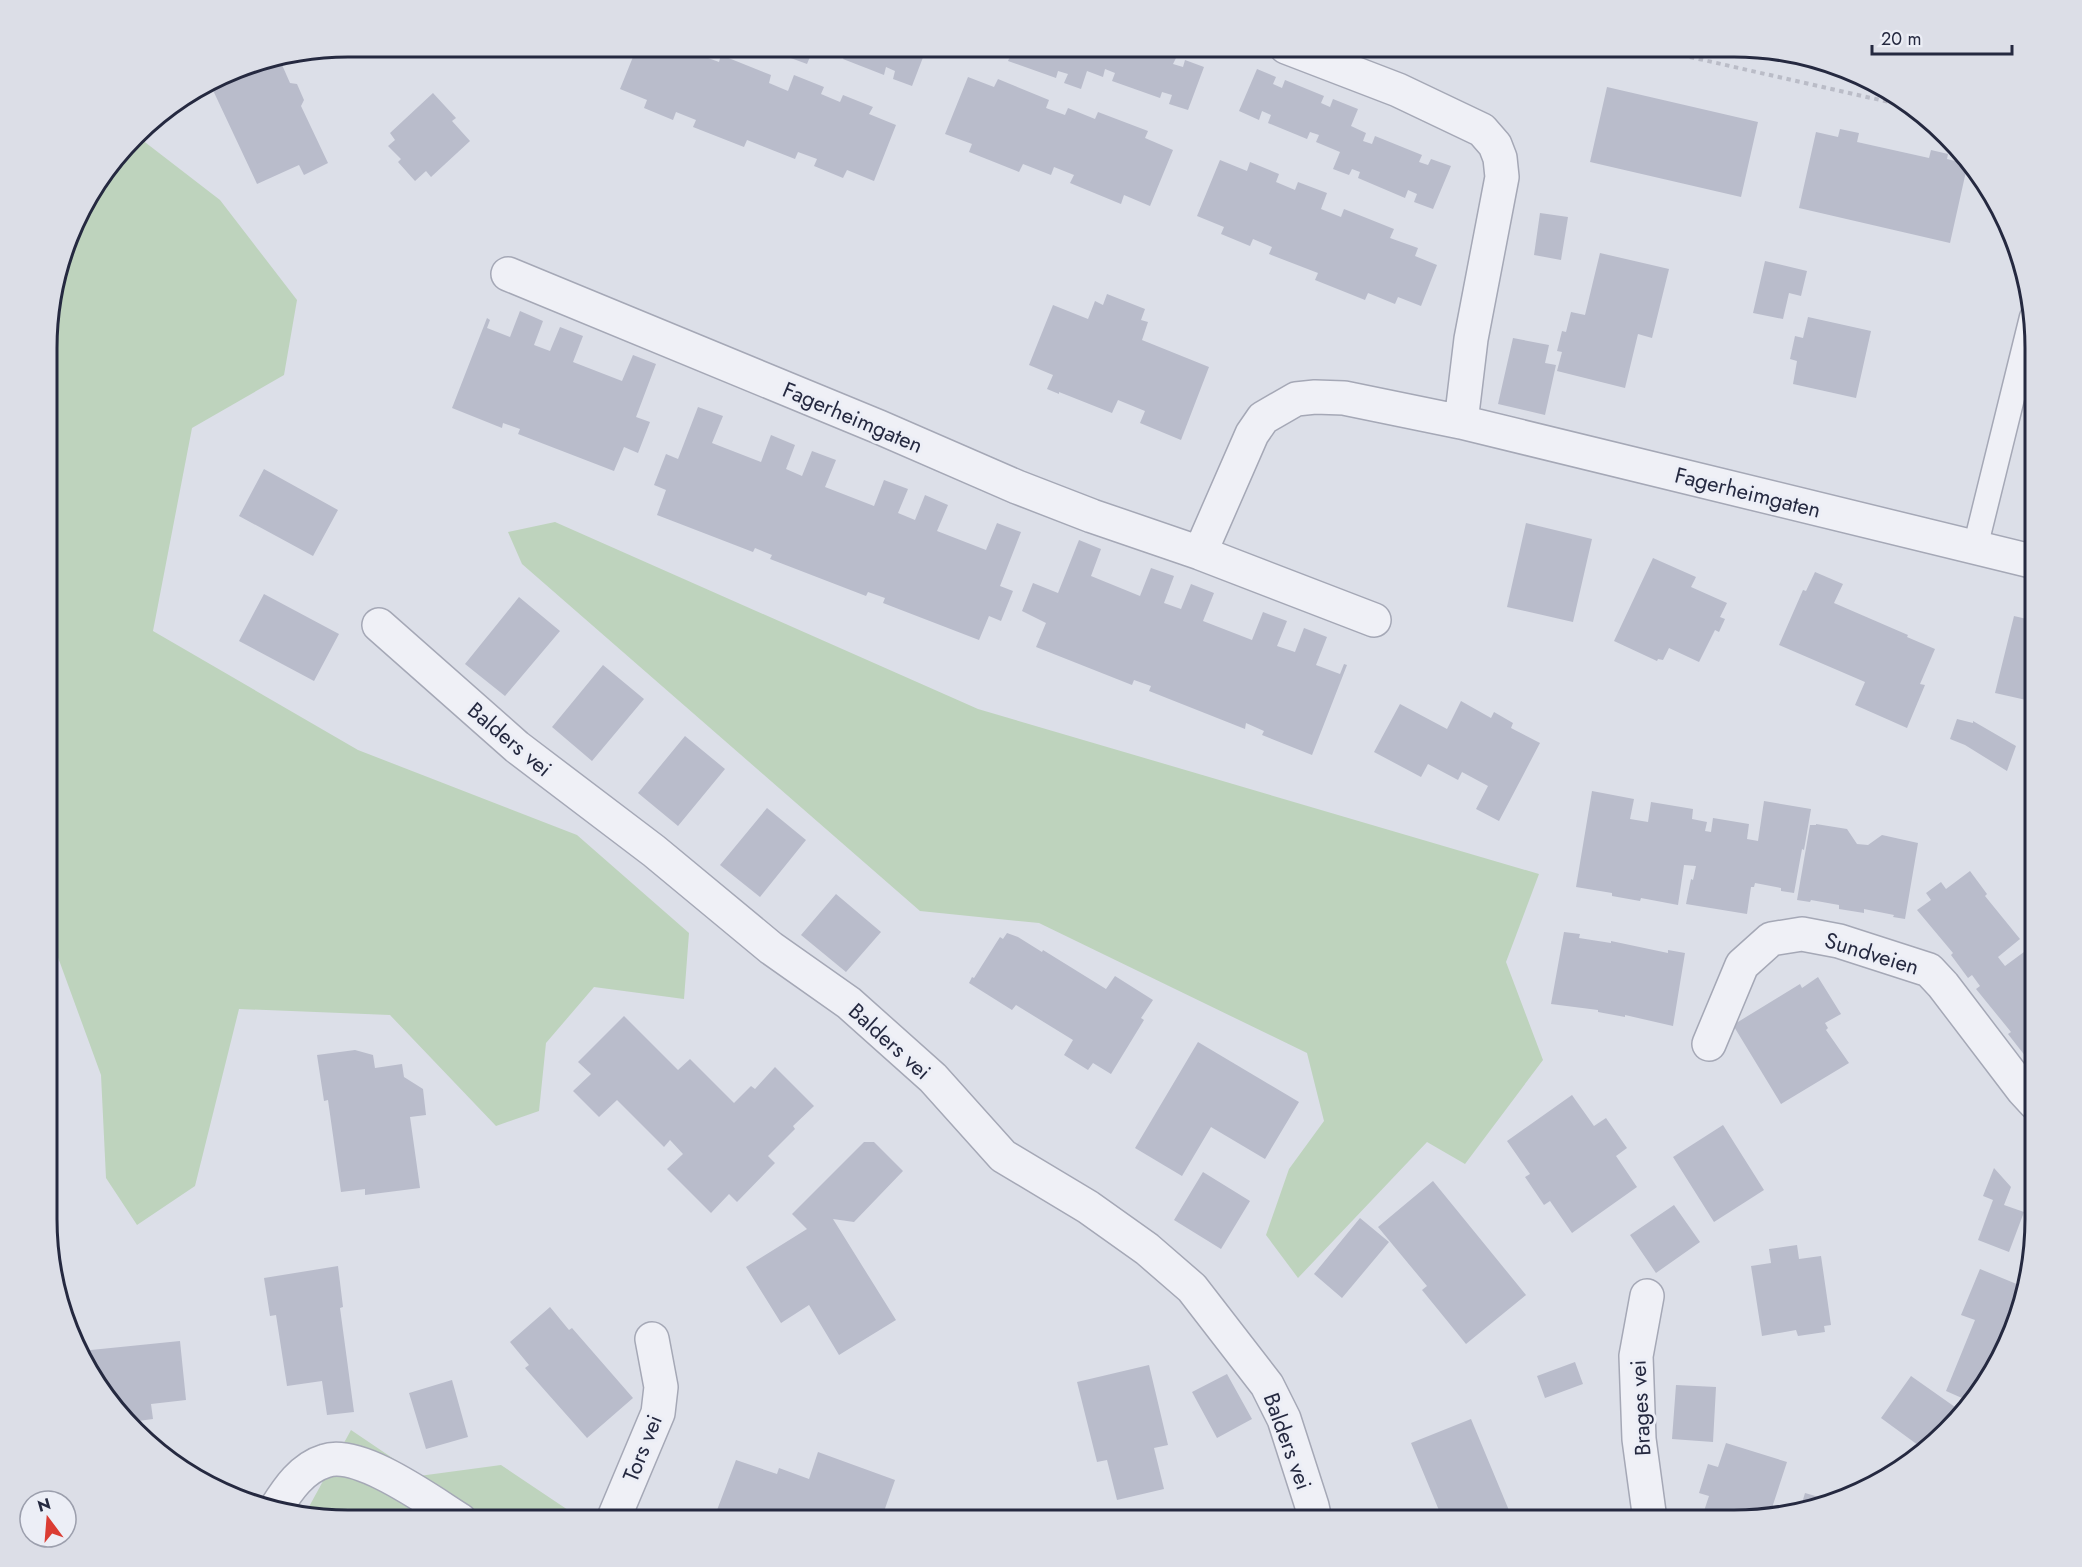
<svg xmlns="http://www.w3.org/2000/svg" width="2082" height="1567" viewBox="0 0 2082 1567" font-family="Jost,sans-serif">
<rect width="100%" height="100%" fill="#dcdfe8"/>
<!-- green -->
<path fill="#bed3bd" d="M137,136L220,200L297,300L284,375L192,428L153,631L358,750L577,835L689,933L684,999L594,987L546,1043L539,1111L496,1126L390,1015L239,1009L195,1186L137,1225L106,1178L101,1075L48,930L49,308L87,197Z
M555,522L978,709L1539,874L1506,962L1543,1060L1465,1164L1427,1142L1298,1278L1266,1235L1289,1169L1324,1121L1307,1053L1039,923L920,911L522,564L508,532Z
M351,1430L419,1476L501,1465L577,1516V1520H328L305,1514Z"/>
<!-- building -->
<path fill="#b9bccb" d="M637,47H699L702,48L700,55L719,62L721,55L771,75L769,83L788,91L794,75L824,87L821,94L840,102L843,95L873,107L869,114L896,125L874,181L847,170L843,178L814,166L817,159L798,152L795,159L747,140L744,147L693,127L696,120L676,112L673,120L644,108L647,100L620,89Z
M784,47H927L912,86L893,79L895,71L886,67L884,75L843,59L847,51L838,47L835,55L814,47L807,64L788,57L791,50Z
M982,47H1150L1177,56L1173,64L1183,67L1185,60L1204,67L1188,110L1169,104L1172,95L1162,92L1160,98L1112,81L1115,73L1105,69L1103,77L1087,71L1081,89L1064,83L1068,74L1058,71L1056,78L1008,61L1012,52L1002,49L1000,56L981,49Z
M279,58L290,83L297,84L304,100L301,106L328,163L304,175L299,165L257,184L211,86L250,63Z
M1257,69L1276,77L1273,84L1282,88L1285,80L1324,96L1321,103L1330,107L1333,99L1358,109L1351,126L1366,133L1363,141L1372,144L1375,136L1422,155L1419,162L1428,165L1431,159L1451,166L1433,209L1414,202L1417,194L1408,190L1405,198L1358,178L1360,172L1352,169L1349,175L1333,169L1340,152L1316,142L1319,135L1310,132L1307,139L1268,123L1271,115L1262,111L1259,120L1239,111Z
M968,77L994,87L998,79L1049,100L1046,108L1065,115L1068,108L1095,119L1098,112L1148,131L1145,138L1173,150L1150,206L1124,195L1121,204L1070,183L1074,175L1054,167L1051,175L1023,164L1019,172L969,152L972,144L945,134Z
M1607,87L1758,122L1741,197L1590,162Z
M433,93L456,118L452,121L470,141L431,177L426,171L415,181L398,162L401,159L388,146L395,140L390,133Z
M1840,129L1859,133L1857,142L1929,158L1931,150L1948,154L1947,159L1959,162L1958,165L1967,167L1950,243L1799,208L1816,132L1838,137Z
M1220,160L1247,171L1250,162L1279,174L1276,182L1295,190L1298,182L1327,193L1321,209L1341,217L1344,209L1394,229L1390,238L1418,248L1415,256L1437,265L1421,306L1398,297L1395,304L1368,293L1365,300L1315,280L1318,273L1269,254L1272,247L1253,239L1250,246L1221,234L1224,227L1197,216Z
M1540,213L1568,217L1561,260L1534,255Z
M1600,253L1669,269L1652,338L1638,334L1625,388L1557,371L1562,352L1557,351L1562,331L1566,332L1571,312L1585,315Z
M1765,261L1807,271L1801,296L1789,293L1783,319L1753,313Z
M1107,294L1145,309L1141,320L1148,322L1142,340L1209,367L1181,440L1140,423L1145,411L1118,400L1112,413L1059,392V394L1047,389L1053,375L1029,365L1053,305L1088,319L1095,301L1103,305Z
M520,311L543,321L534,345L550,351L560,327L583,336L573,362L622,381L633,355L656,364L636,417L650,422L638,453L624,447L614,471L518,434L520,429L503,423L502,428L452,408L487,318L490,320L487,328L510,337Z
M1808,317L1871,331L1856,398L1793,384L1797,361L1790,359L1795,336L1803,338Z
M1513,338L1549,345L1545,363L1556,365L1545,415L1498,404Z
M698,407L723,416L712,443L761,462L771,435L795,445L786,469L802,476L812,451L836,460L825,487L874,506L884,480L908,489L898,513L915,520L925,495L948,505L937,531L986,550L997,523L1021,532L1000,586L1013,591L1001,621L989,616L979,640L883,603L885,598L868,592L866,596L770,559L772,555L755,548L753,552L657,515L666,490L654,485L666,454L678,459Z
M264,469L338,510L313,556L239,516Z
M1526,523L1592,539L1573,622L1507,607Z
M1079,540L1101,549L1091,576L1140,596L1151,568L1174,576L1164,603L1181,609L1191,584L1214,593L1203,621L1252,640L1263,612L1287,621L1277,646L1295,652L1304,628L1327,637L1316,665L1340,674L1344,664L1347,665L1312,755L1262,735L1264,731L1246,723L1245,729L1149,691L1151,686L1134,680L1132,685L1036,647L1046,623L1022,611L1033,583L1058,593Z
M1653,558L1696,577L1691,587L1727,603L1720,617L1725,619L1719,632L1715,630L1699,662L1669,648L1663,660L1658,659L1657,661L1614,641Z
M1815,572L1843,584L1834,603L1908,635L1907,637L1935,649L1920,684L1925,685L1907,728L1855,705L1865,682L1779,645L1803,590L1806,591Z
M264,594L339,634L314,681L239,641Z
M519,597L560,631L505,696L465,664Z
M2014,616L2035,621V702L1995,693Z
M603,665L644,699L592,761L552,727Z
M1461,701L1491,718L1494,712L1513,723L1511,728L1540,743L1499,821L1476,809L1488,786L1462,772L1458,780L1428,764L1421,777L1374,752L1400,704L1447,729Z
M1957,719L1973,723V721L2016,746L2007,771L1965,745L1950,739Z
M685,736L725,769L678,826L638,793Z
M1592,791L1634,799L1630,819L1648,822L1651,802L1693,809L1692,819L1707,822L1705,831L1711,832L1713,818L1749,824L1747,839L1758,841L1764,801L1811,809L1804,850L1802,849L1794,893L1781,891V888L1755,883L1754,887H1751L1747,914L1686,904L1691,879L1693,880L1696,866L1684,865L1678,905L1641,898L1640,901L1612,896V893L1576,887Z
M767,808L806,840L760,897L720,865Z
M1816,824L1847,829L1857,844L1868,845L1882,835L1918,843L1905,919L1893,917L1894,915L1864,909V913L1839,909V905L1811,900L1810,902L1797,900L1810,825H1816Z
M1970,871L1987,894L1985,896L2020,939L1998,957L2001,961L2005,966L2028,949L2035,959V1061L2030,1054L2026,1057L2008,1034L2011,1032L1976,989L1980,986L1972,975L1968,978L1951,955L1953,953L1917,910L1931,900L1926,893L1941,882L1946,889Z
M836,894L881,932L846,972L801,935Z
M1564,932L1580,934L1579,938L1611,943V941L1668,953V950L1685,953L1673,1026L1625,1015V1017L1598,1012V1010L1551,1004Z
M1007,933L1018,937L1042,952L1043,950L1106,989L1115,976L1153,1000L1141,1018L1144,1020L1111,1074L1093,1063L1088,1070L1064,1055L1073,1040L1016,1005L1012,1010L969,983L972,977L974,978L1000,937L1003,939Z
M1818,977L1841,1014L1825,1023L1828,1028L1826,1030L1849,1063L1781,1104L1733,1025L1800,984L1802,988Z
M624,1016L678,1070L690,1059L734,1103L751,1086L755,1089L775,1067L814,1106L793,1126L795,1129L768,1156L775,1163L737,1202L729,1194L711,1213L667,1169L683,1154L670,1140L664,1147L617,1100L599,1117L573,1091L591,1074L578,1062Z
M1198,1042L1299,1102L1265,1159L1211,1127L1182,1176L1135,1148Z
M355,1050L373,1055L375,1068L402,1064L404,1077L423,1089L426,1115L410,1117L420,1188L365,1195V1189L341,1192L328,1100L324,1101L317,1055Z
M1572,1095L1594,1126L1606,1118L1627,1148L1616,1156L1637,1187L1572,1233L1550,1201L1544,1205L1525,1177L1530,1174L1507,1141Z
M1723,1125L1764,1190L1714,1222L1673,1157Z
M864,1142H874L903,1171L854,1222L833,1219L896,1320L839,1355L809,1305L781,1323L746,1267L807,1229L792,1214Z
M1994,1168L2011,1187L2004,1205L2024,1212L2009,1252L1978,1240L1993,1200L1983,1196Z
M1203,1172L1250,1201L1221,1249L1174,1220Z
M1433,1181L1526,1295L1466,1344L1422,1290L1427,1286L1378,1227Z
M1674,1205L1700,1242L1656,1273L1630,1235Z
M1360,1218L1389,1242L1342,1298L1314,1274Z
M1797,1245L1799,1259L1821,1256L1831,1325L1824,1326L1825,1332L1798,1336L1796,1330L1762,1336L1751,1266L1771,1263L1769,1249Z
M338,1266L343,1307L340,1308L354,1412L327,1415L322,1381L287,1386L276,1315L270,1316L264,1278Z
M1980,1269L2024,1287L2012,1335L1971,1402L1946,1391L1975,1320L1961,1315Z
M550,1307L569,1330L572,1328L633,1398L587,1438L525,1368L529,1365L510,1342Z
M180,1341L186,1400L151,1404L153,1419L131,1422L82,1359L81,1351Z
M1575,1362L1583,1384L1545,1398L1537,1376Z
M1149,1365L1168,1445L1154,1448L1164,1489L1117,1500L1107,1460L1097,1462L1077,1382Z
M1227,1374L1252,1419L1217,1438L1192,1392Z
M1911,1376L1955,1407L1931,1441L1922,1448L1881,1418Z
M452,1380L468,1437L426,1449L409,1393Z
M1676,1385L1716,1387L1713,1442L1672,1439Z
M1471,1419L1513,1520H1443L1411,1443Z
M1726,1443L1787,1462L1769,1517L1734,1520H1701L1709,1496L1699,1493L1708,1464L1718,1467Z
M818,1452L895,1480L881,1520H719L714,1518L736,1460L777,1474L779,1468L809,1479Z
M1805,1493L1833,1501L1799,1513Z"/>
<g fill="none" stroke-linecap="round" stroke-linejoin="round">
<!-- lane casing -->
<g stroke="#a5a8b6" stroke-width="27">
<path id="lane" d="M1975,548L2032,317"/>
</g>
<!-- street casing -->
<g stroke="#a5a8b6" stroke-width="36">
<path id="street" d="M1286,47L1398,90L1482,130L1495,145L1500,158L1502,177L1471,339L1461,422
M508,274L879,427L1017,487L1092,516L1200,553L1374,620
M1200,553L1252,434L1263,418L1296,399L1315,397L1344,398L1461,422L2035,562
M379,625L517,747L654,851L771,948L849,1003L933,1078L1003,1156L1088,1207L1147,1249L1192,1288L1267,1385L1284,1419L1312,1506L1315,1520
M1709,1044L1742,965L1771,939L1802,934L1839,941L1929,970L1943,985L2023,1090L2035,1103
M1647,1296L1636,1356L1639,1439L1650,1520
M276,1508C288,1489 302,1468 325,1461C359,1449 431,1502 460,1520
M613,1520L658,1413L661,1387L652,1339"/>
</g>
<!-- path -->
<path stroke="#babcc7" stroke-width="4" stroke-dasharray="4.5 4.5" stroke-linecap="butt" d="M1646,47L1911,107"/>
<!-- lane -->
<use href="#lane" stroke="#eff0f6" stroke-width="24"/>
<!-- street -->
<use href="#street" stroke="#eff0f6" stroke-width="33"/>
</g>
<g text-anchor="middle" stroke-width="6" stroke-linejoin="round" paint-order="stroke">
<!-- street labels -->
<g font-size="22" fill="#252940" stroke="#eceef6">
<text transform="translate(853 417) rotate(23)" y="8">Fagerheimgaten</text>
<text transform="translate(1748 492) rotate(14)" y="8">Fagerheimgaten</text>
<text transform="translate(510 739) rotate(40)" y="8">Balders vei</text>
<text transform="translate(1872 953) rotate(17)" y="8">Sundveien</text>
<text transform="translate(890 1041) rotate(42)" y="8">Balders vei</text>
<text transform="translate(1640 1408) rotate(-93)" y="8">Brages vei</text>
<text transform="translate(1288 1441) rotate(70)" y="8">Balders vei</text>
<text transform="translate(642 1448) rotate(-68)" y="8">Tors vei</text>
</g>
</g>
<!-- crop -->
<path d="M0 0H2082V1567H0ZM348 57H1734A291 291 0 0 1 2025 348V1219A291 291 0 0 1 1734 1510H348A291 291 0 0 1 57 1219V348A291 291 0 0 1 348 57Z" fill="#dcdee7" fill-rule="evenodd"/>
<path fill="none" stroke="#252940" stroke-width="3" d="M348 57H1734A291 291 0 0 1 2025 348V1219A291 291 0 0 1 1734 1510H348A291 291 0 0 1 57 1219V348A291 291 0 0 1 348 57Z"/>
<!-- north arrow -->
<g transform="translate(48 1519) rotate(344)"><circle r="28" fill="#eceef6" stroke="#9c9fad" stroke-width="1.5"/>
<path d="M0-4.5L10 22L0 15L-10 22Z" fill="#db3c33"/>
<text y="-9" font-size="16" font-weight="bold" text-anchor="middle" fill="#252940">N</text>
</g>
<!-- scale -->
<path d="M1872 45v9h140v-9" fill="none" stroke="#252940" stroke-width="3"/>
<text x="1881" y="45" font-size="18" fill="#252940" stroke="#eceef6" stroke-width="4.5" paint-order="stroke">20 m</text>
</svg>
